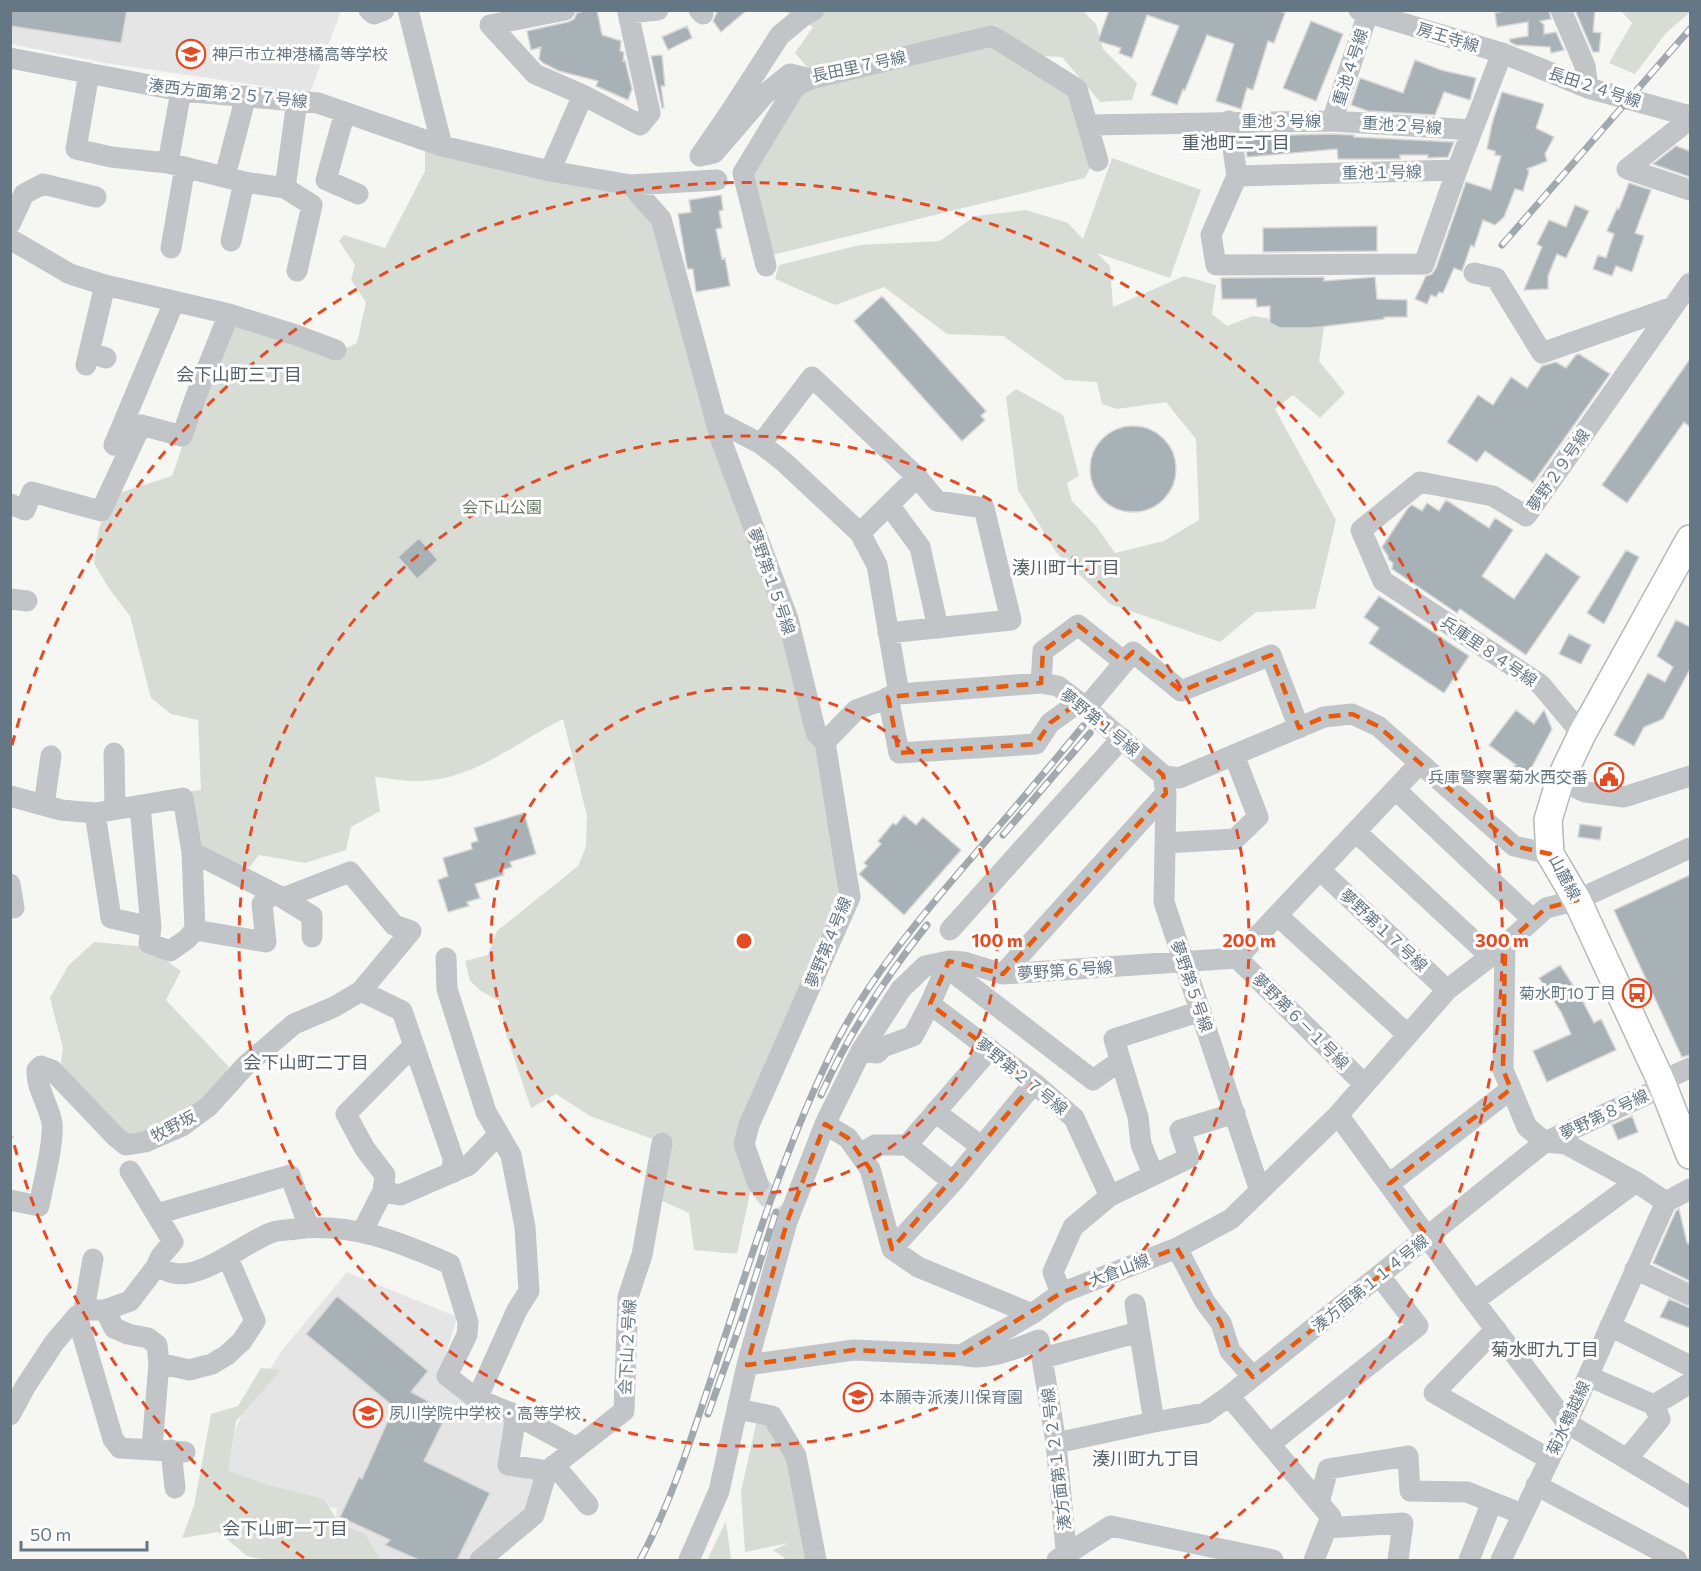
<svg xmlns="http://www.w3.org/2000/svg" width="1701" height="1571" viewBox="0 0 1701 1571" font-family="Commissioner,'Noto Sans JP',sans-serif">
<rect width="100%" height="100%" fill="#f6f6f3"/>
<!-- built -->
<path fill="#e4e5e4" d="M10,11H341L310,93L105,63L11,44Z
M347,1272L457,1317L439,1376L507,1420L504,1471L541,1474L526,1517L474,1560H375L335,1523L337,1508L279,1503L218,1473L245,1406L284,1348Z"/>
<!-- green -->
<path fill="#d7ddd4" d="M784,11H1083L1096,24L1103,49L1137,83L1132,100L1100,102L1062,57L1039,56L995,25L813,74L795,53L813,27Z
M1621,11L1690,10V12L1666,33L1635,74L1609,63L1632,23Z
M990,44L1071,96L1092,165L1085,178L772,255L752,171L802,91Z
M425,151L629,195L651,222L710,431L783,621L820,758L839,890L815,954L737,1130L751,1188L737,1254L694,1250L689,1213L658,1199L666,1144L590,1116L556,1094L531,1108L506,1034L499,1001L481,991L470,981L465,961L488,955L497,931L578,866L586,847L587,816L563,719C516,742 476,779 421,781C406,782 390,778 375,777L380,811L351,827L346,850L305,863L259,855L244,874L194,846L187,792L201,790L198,720L171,714L151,698L130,616L108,587L94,563L99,528L113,495L172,476L200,396L232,320L333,354L357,343L366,302L351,280L355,265L339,241L344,235L385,248L425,171Z
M1112,158L1201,190L1170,278L1097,253L1110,266L1113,307L1184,276L1216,285L1212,314L1227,326L1253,316L1324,327L1319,361L1345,393L1320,418L1293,395L1275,409L1336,520L1315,609L1256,612L1220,642L1110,604L1056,552L1018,490L1006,397L1016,389L1063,415L1079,476L1067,483L1072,501L1096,526L1115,553L1164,541L1199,520L1196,439L1166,402L1117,409L1102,404L1097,382L1065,380L1003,336L947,334L884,287L835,305L775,279L779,265L860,245L940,241L975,216L1026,210L1068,223L1083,239Z
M94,942L147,947L181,971L166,1000L229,1067L202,1105L177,1122L126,1138L60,1070L63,1048L50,998L68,966Z
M261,1368L281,1370L236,1421L228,1471L268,1485L323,1499L341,1525L365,1534L380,1560H265L247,1556L218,1532L182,1538L194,1506L211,1414L238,1406Z
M757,1420L770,1423L788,1461L808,1560H787L773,1550L789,1543L745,1552L741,1491Z
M726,1521L731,1560H707Z"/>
<!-- building -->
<path fill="#a8b1b6" stroke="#d7d7d5" stroke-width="1.5" d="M10,10H127L121,43L10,26Z
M587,10H597L602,35L621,41L620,51L624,52L623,61L625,60L632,89L628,100L596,86L598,81L559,71L543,63L539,59L541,47L531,50L527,31L568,22L574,19L577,13Z
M718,10H747L721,32L713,21Z
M1109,10H1276L1285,13L1274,43L1268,41L1253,90L1247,88L1241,109L1216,101L1234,44L1207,35L1185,90L1183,89L1177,105L1151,95L1179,26L1147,15L1132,58L1119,53L1121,48L1098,41Z
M1509,10H1549L1551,19L1540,21L1544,25V34L1556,32L1564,50L1551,53L1550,47L1516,45L1510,42V39L1528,36V22L1497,27L1495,13Z
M1575,10H1595L1593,32L1601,33L1599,52H1593Z
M1311,21L1343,34L1316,101L1283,88Z
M687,26L692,38L668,50L662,37Z
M662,55L665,86H661L664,108H662L651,56Z
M1415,60L1441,70L1476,78L1470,100L1444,92L1435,115L1368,111L1351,105L1360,78L1403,93Z
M1502,92L1544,104L1536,128L1554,137L1545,154L1547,161L1527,169L1529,171L1523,191L1515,189L1504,217L1495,225L1483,220L1474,247L1471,245L1462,271L1454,268L1443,293L1439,292L1436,297L1431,295L1427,304L1415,299L1426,276L1432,274L1436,268L1466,182L1491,190L1501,156L1495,155V151L1487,149L1492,124Z
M1332,134L1354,135V137L1454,142L1448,157L1428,158V155H1400V159H1338L1337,149L1247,157L1245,136Z
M1676,146L1690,151V177L1653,164Z
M1629,183L1651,190L1635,233L1644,236L1632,272L1616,266L1612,276L1593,269L1598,255L1606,258L1614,234L1607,231L1617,208L1619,209Z
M721,195L723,210L719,211L722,228L716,229L722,259L725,258L730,286L696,292L693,269H688L687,267L678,214L691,212L689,200Z
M1575,205L1589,211L1566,258L1557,254L1548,276V289L1524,290L1542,247L1537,244L1549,220L1566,227Z
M1377,226V251L1263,252V228Z
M1324,277V281L1375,277L1377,299L1407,300V317H1384V319L1311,328H1280L1270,323V306L1257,307L1256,299H1222L1221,278Z
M882,296L986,411L981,416L985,420L962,441L854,321Z
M1579,354L1610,374L1533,483L1485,451L1477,462L1447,442L1478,395L1493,405L1511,377L1527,388L1542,366L1556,362L1566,368L1576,355Z
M1690,359V427L1684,422L1627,503L1602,485Z
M1090 469a43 43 0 1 1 86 0a43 43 0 1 1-86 0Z
M1446,500L1489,528L1495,518L1513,530L1482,576L1514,599L1546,553L1580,577L1526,655L1460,609L1457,613L1392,569L1393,563L1388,559V556L1382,547L1408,508L1412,505L1422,511L1427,503L1439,511Z
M419,538L438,560L417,579L398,557Z
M1626,550L1639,557L1604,624L1587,613Z
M1379,596L1469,656L1444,693L1369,643L1379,628L1364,617Z
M1676,620L1690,627V669L1663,719L1644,727L1634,746L1614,735L1648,673L1665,682L1673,667L1657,656Z
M1569,634L1591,645L1581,664L1559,654Z
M1516,710L1534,724L1544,710L1552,729L1526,778L1514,766L1516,765L1489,745Z
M524,813L536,854L510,862L512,867L502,870L504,875L475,884L480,898L467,902L469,906L448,912L438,880L448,876L443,858L472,849L471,843L478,841L474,828Z
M904,815L916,825L923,817L961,850L904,915L859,874L867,866L864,863L881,844L878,841L893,823L896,825Z
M1580,824L1602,827L1600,840L1578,837Z
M1690,875V1055L1682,1057L1614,910Z
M1560,965L1580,996L1594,1023L1601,1019L1616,1050L1547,1082L1533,1051L1571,1034L1561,1012L1539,978Z
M1632,1116L1638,1132L1618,1140L1612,1125Z
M1679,1209L1687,1243L1690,1244V1281L1653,1263L1676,1211Z
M337,1296L428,1371L411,1392L448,1412L424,1461L490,1493L457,1560H419L385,1545L390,1540L340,1517L359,1477L362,1479L394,1407L306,1334Z
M1669,1299L1690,1308V1328L1660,1317Z"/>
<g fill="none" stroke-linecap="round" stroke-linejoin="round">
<!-- minor-tunnel -->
<path stroke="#d2d6d7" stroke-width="21" stroke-dasharray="21 10" stroke-linecap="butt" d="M758,1184L787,1222"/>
<!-- major casing -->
<g stroke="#b4b9bc" stroke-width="30">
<path id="major" d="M1690,539L1582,734L1560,780L1548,820L1550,854L1577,900L1661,1081L1690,1155"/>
</g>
<!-- minor -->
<path stroke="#c1c5c8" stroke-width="21" d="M369,10L374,14L384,10
M408,10L442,146
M699,10L703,14
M814,10L802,17L780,35L729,114L700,156L714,153L764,95L790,74L810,79L992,36L1077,89L1098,161
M1359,10L1502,53L1588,88L1690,116
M1561,10L1585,66L1588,88
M490,25L535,74L583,95L640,125L650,113L628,13L658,10
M490,25L565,10
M10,58L181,91L318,103L442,146L550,171L631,185L717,180
M89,73L76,149L111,157L168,163L244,182L285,188L312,205L297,271
M345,112L326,180L358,194
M1229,121L1237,176L1457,170L1502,53
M1332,121L1368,13
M1088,125L1332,121L1472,130
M168,163L181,91
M1627,169L1690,119
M1627,169L1690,190
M550,171L583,95
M225,176L246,96
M1237,176L1211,235L1216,265L1424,264L1457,170
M631,185L661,219L721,440L788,619L816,733L825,742
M285,188L297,101
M10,224L24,194L43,184L96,197
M10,239L70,274L105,285L229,314L296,335L336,350
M231,241L244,182
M171,248L185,167
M766,266L743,173L795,87L810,79
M1474,273L1496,278L1542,353L1673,307
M89,352L106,358
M86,365L105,285
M715,420L761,444L784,462L860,533L877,565L899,694L1041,683L1058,686L1079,702L1163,775L1179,778L1324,717L1352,714L1378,726L1514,846L1550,854
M761,444L812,377L917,477L937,501L984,508L1011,620L888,633
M114,445L174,302
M10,504L25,510L32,492L101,511L141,425L182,436L196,396L229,314
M889,505L920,547L938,628
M860,533L917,477
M10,599L27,601
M1041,683L1043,651L1078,625L1123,661
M888,697L899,753L1036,744L1050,723L1079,702
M1086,708L1133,652L1181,691L1271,655L1299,728
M1582,734L1540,684L1383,581L1361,530L1420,482L1493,496L1526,516L1690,283
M114,753L115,809
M1163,775L1166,793L1164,902L1260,1191
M1560,780L1585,792L1624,797L1690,776
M1396,790L1533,920
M10,796L61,810L95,813L183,798L192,852L283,898L350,872L394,925L411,931L361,991L334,1007L294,1024L245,1066L209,1106L182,1126L145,1142L126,1145L115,1136L52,1070L41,1066L37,1070C36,1088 49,1105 52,1123C54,1144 43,1184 39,1206L10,1200
M44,805L51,756
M95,813L111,918L151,927L140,806
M1356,832L1490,956
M1165,843L1235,839L1258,817L1234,755
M1320,870L1447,990
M10,884L14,908
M283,898L312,916V937
M1278,916L1407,1034
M151,927L149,943L170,951L187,939L195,930L192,852
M195,930L266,942L262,904L272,893
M950,930L1122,738
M1505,945L1503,1070L1527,1127L1545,1142
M446,958L447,989L486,1112L511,1155L525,1227L529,1291L517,1310L477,1399
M1237,958L1364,1084
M949,961L930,1004L1034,1083L1074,1118L1110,1196L1073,1227L1053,1272L1061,1293
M946,967L1093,1080L1120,1061
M1003,974L1166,793
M361,991L402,1011L453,1158L452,1173
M861,1051L877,1053L883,1047L913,1036L930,1004
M1661,1081L1690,1068
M935,1112L982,1147
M1338,1115L1474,1301L1567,1423L1690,1497
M825,1124L848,1138L870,1169L892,1249L918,1267L1032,1314
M1545,1142L1566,1144L1636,1182L1666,1202
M907,1145L953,1182
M861,1153L875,1145H907L990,1049
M130,1171L173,1242L161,1256L156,1267
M1153,1174L1141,1144L1138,1117L1114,1039L1201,1011
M758,1184L744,1144L749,1125L850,897L825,742L856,710L899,694
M1389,1184L1511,1089
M383,1191L385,1175L365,1149L346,1114L414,1045
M1110,1196L1189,1158L1180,1130L1235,1113
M157,1214L290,1175L309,1227
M362,1232L383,1191L400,1195L469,1165L499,1134
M1177,1248L1205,1302L1221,1323L1230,1351L1253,1377
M892,1249L953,1182L1034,1083
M1635,1269L1690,1295
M1474,1301L1636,1182
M1135,1304L1154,1422
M86,1310L85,1304L93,1259
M105,1310L114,1328L128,1334L148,1338L157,1345L159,1363L152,1448
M77,1316L113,1439L120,1448L185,1452
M1610,1326L1690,1366
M1496,1329L1434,1393L1549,1459
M961,1355L1032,1314L1061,1293L1177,1248L1231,1219L1338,1115L1447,990L1505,945L1546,908L1577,900L1690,848
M1043,1358L1139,1332
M159,1363L189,1370L212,1364L227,1355L242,1341L255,1321L228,1258
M747,1365L854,1350L961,1355C986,1362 1014,1349 1039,1340L1056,1443L1067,1560
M1588,1376L1654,1405L1690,1383
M1229,1396L1331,1517L1314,1560
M738,1409L772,1416L796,1456L816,1560
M10,1415L25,1387L54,1343L77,1316L86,1310H105L130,1301L156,1267C162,1268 167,1272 173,1273C203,1280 246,1241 273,1232C280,1230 289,1230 296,1229C351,1222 400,1242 450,1264L468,1322L467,1335L447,1376L477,1399L516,1415L577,1448
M516,1415L508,1465L547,1471
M1056,1443L1154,1422L1205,1413L1229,1396L1545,1142L1663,1087
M1270,1444L1418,1326L1379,1275
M171,1450L175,1488
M1627,1459L1660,1419L1654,1405
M554,1465L588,1505
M1536,1485L1677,1560
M1319,1503L1328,1469L1408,1456L1410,1491L1467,1492L1522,1514
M1327,1528L1403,1523L1398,1560
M480,1560L534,1515L547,1471L624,1411L628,1297L642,1255L662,1143
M689,1560L719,1491L747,1365L787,1222L825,1124L861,1051L901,989L925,966L949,961L964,962L1003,974L1237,958L1420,763
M1057,1560L1111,1526L1273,1560
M1469,1560L1492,1502
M1501,1560L1567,1423L1666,1202L1690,1189"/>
<!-- major -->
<use href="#major" stroke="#fff" stroke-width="27"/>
<!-- rail casing -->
<g stroke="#a2a9ae" stroke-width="7">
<path id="rail" d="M1502,245L1690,29
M1003,835L1090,733
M821,1095C849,1033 885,978 927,925
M708,1414L742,1319L776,1212
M640,1560C672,1501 692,1436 713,1373C747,1270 779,1164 825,1066C861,986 918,920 974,855C1011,812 1047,770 1083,726"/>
</g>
<!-- rail -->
<use href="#rail" stroke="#fff" stroke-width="4.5" stroke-dasharray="14" stroke-linecap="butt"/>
</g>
<!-- marked area -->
<path fill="none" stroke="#e8590c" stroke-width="4.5" stroke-dasharray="12 8" stroke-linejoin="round" d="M1078,625L1123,661L1133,652L1181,691L1271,655L1299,728L1324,717L1352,714L1378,726L1514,846L1550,854L1577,900L1546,908L1505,945L1503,1070L1511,1089L1389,1184L1428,1237L1253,1377L1230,1351L1221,1323L1177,1248L1061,1293L961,1355L854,1350L747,1365L787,1222L825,1124L848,1138L870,1169L892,1249L1034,1083L930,1004L949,961L1003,974L1166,793L1163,775L1079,702L1050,723L1036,744L899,753L888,697L1041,683L1043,651Z"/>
<!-- distance rings -->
<g fill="none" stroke="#e44b25" stroke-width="3" stroke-dasharray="10 8">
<circle cx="744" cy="941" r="253"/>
<circle cx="744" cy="941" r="505"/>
<path d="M304 1558A758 758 0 0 1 12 1137M12 745A758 758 0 1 1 1184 1558"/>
</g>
<!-- icons -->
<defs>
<g id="school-ring" transform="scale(1.5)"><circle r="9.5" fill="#fff" stroke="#e44b25" stroke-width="1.5"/><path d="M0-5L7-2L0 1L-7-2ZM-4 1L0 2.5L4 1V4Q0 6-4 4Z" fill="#e44b25"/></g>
<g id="civic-ring" transform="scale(1.5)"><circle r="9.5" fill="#fff" stroke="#e44b25" stroke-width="1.5"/><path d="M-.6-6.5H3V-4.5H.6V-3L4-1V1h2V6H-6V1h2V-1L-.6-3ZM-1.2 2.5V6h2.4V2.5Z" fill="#e44b25"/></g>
<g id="bus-ring" transform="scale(1.5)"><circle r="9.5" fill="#fff" stroke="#e44b25" stroke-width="1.5"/><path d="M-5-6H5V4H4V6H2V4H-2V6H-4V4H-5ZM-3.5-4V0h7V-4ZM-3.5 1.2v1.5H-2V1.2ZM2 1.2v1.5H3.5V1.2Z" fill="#e44b25"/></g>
</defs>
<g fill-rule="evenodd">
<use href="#school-ring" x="191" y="54"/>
<use href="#civic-ring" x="1609" y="777"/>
<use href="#bus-ring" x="1637" y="993"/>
<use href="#school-ring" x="858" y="1397"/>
<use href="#school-ring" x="368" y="1413"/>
</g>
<g text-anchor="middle" stroke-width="6" stroke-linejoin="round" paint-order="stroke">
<!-- street labels -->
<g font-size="16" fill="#657784" stroke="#fff">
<text transform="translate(1448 37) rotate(17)" y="6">房王寺線</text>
<text transform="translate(859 66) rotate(-12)" y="6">長田里７号線</text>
<text transform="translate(1350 67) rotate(-72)" y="6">重池４号線</text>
<text transform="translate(1595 87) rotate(18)" y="6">長田２４号線</text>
<text transform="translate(228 93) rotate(6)" y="6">湊西方面第２５７号線</text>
<text x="1281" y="127">重池３号線</text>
<text transform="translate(1402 125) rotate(4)" y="6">重池２号線</text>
<text transform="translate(1382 172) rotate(-1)" y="6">重池１号線</text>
<text transform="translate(1558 470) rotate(-55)" y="6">夢野２９号線</text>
<text transform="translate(772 581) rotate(71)" y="6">夢野第１５号線</text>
<text transform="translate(1489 651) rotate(34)" y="6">兵庫里８４号線</text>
<text transform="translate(1100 722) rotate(39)" y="6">夢野第１号線</text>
<text transform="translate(1565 877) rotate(62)" y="6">山麓線</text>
<text transform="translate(1384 930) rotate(43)" y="6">夢野第１７号線</text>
<text transform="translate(828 942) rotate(-68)" y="6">夢野第４号線</text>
<text transform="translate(1065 970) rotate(-4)" y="6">夢野第６号線</text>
<text transform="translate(1192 986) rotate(71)" y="6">夢野第５号線</text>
<text transform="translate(1301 1021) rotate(45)" y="6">夢野第６－１号線</text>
<text transform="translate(1022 1076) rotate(39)" y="6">夢野第２７号線</text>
<text transform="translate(1604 1114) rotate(-25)" y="6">夢野第８号線</text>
<text transform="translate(173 1126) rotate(-28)" y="6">牧野坂</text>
<text transform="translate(1119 1270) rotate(-21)" y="6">大倉山線</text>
<text transform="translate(1370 1283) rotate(-39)" y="6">湊方面第１１４号線</text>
<text transform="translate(627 1347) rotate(-87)" y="6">会下山２号線</text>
<text transform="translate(1568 1418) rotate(-65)" y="6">菊水鵯越線</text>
<text transform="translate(1056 1459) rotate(-97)" y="6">湊方面第１２２号線</text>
</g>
<!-- poi labels -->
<g font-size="16" fill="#657784" stroke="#fff" text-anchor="start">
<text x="212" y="60">神戸市立神港橘高等学校</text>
<text x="1588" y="783" text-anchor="end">兵庫警察署菊水西交番</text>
<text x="1616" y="999" text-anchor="end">菊水町10丁目</text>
<text x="879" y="1403">本願寺派湊川保育園</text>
<text x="389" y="1419">夙川学院中学校・高等学校</text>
</g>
<!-- park labels -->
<g font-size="16" fill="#697b64" stroke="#fff">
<text x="502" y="513">会下山公園</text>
</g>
<!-- neighbourhood labels -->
<g font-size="18" fill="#536069" stroke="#fff">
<text x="1236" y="149">重池町二丁目</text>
<text x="239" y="381">会下山町三丁目</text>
<text x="1066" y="574">湊川町十丁目</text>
<text x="306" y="1069">会下山町二丁目</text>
<text x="1545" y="1356">菊水町九丁目</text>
<text x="1146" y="1465">湊川町九丁目</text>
<text x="285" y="1535">会下山町一丁目</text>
</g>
</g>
<circle cx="744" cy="941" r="9" fill="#e44b25" stroke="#fff" stroke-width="3"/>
<g font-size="18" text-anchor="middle" font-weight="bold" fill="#e44b25" stroke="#fff" stroke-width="6" stroke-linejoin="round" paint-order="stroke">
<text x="997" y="947">100 m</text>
<text x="1249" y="947">200 m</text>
<text x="1502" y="947">300 m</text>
</g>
<!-- border -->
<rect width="1701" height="1571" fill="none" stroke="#657784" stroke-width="24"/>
<!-- scale -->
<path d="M21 1541v9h126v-9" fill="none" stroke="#657784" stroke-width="3"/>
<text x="30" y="1541" font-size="18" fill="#657784" stroke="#ffffff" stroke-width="4.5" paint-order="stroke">50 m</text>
</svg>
